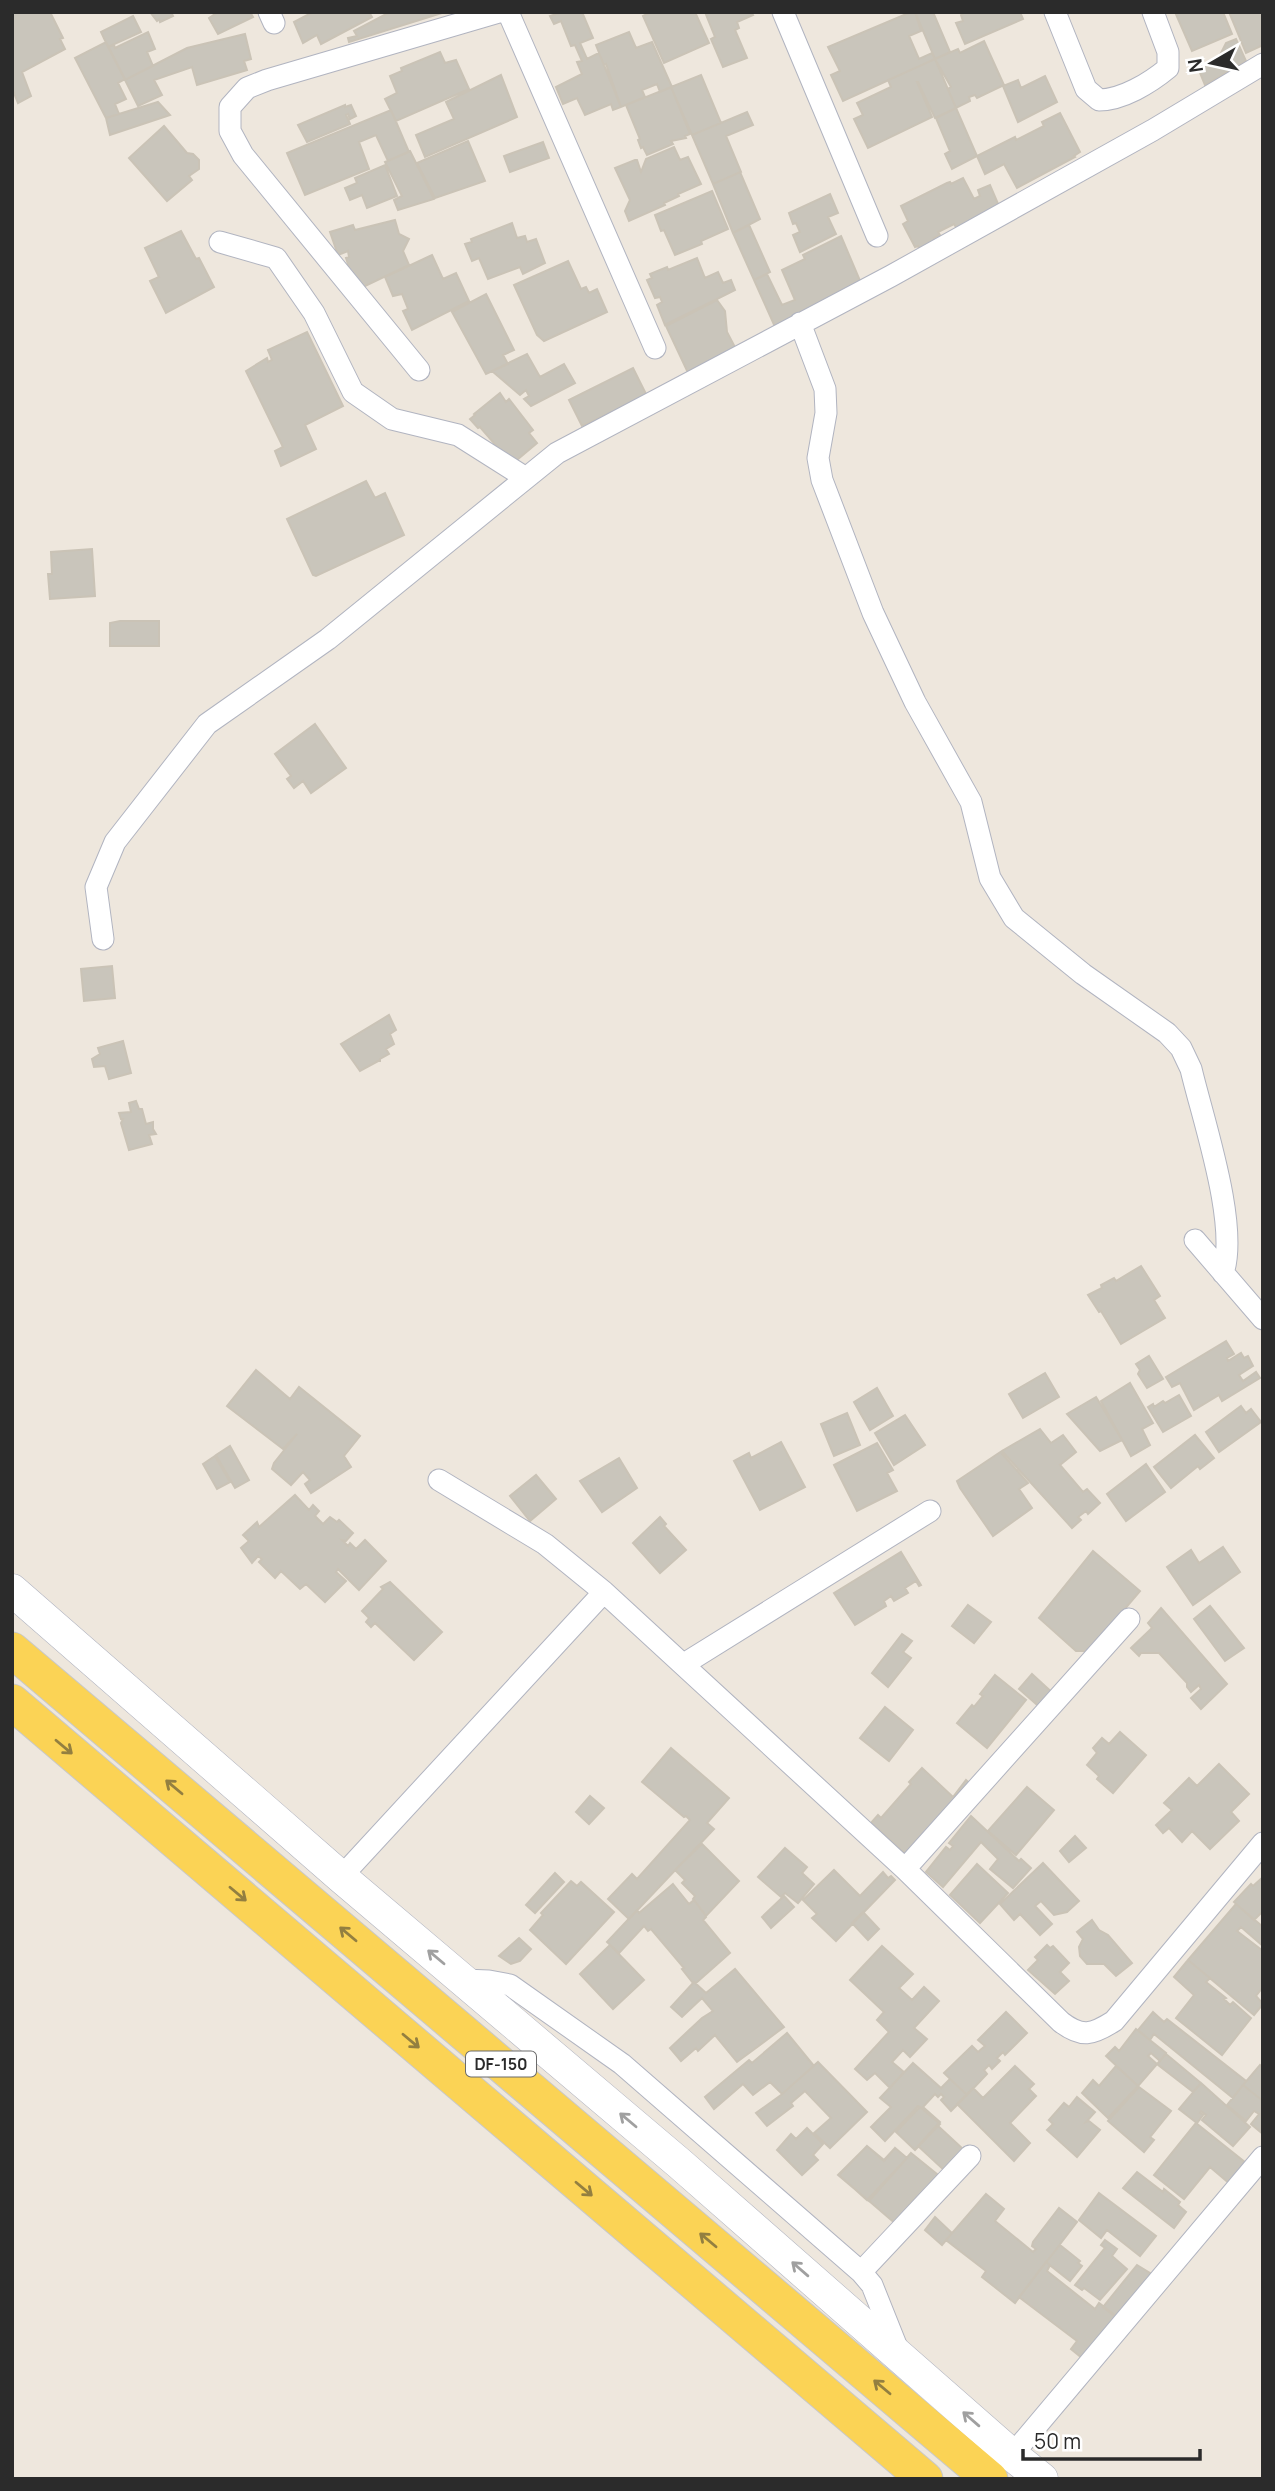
<svg xmlns="http://www.w3.org/2000/svg" width="1275" height="2491" viewBox="0 0 1275 2491" font-family="Manrope,sans-serif">
<rect width="100%" height="100%" fill="#eee7dd"/>
<!-- building -->
<path fill="#c9c5bb" stroke="#cac3b6" stroke-width="2" d="M12,12H50L63,38L60,39L65,49L22,72L31,96L18,103L12,88Z
M150,12H171L173,16L160,22L159,19L157,21Z
M218,12H250L253,17L218,34L209,18Z
M313,12H369L372,17L321,44L317,35L303,43L294,22Z
M390,12H445L349,42L348,38L357,36L354,31Z
M562,12H582L593,38L580,43L587,59L599,53L621,107L613,110L611,104L585,115L577,98L563,104L556,87L582,74L577,62L582,61L575,45L571,46L561,21L554,24L550,16Z
M651,12H695L709,43L664,63L643,16Z
M705,12H751L753,15L737,22L739,28L735,30L747,58L723,67L711,39L715,37Z
M911,12H915L921,31L909,36L919,59L932,53L935,59L843,101L831,75L840,71L828,47Z
M915,12H933L950,52L935,59Z
M965,12H1020L1023,19L965,44L956,23L963,21L961,15Z
M1175,12H1223L1232,34L1192,51Z
M1229,12H1263V45L1246,53Z
M133,16L141,32L108,47L101,32Z
M148,32L155,49L147,52L153,66L125,80L108,47L114,45L115,48Z
M629,32L636,48L652,42L672,87L660,92L657,84L642,90L645,97L621,107L606,64L604,65L596,45Z
M245,34L251,59L244,61L247,70L197,85L192,67L154,80L162,95L138,106L125,80L187,48Z
M1236,39L1246,61L1205,85L1198,68L1219,57L1226,43Z
M984,41L1004,85L977,98L975,95L969,97L970,101L956,108L948,89L951,87L935,59L958,49L960,53Z
M106,42L125,79L118,83L126,99L115,104L119,114L106,118L75,58Z
M440,52L445,63L456,60L469,89L396,121L385,99L397,93L390,76L402,71L401,68Z
M935,59L956,108L935,118L918,82H917L932,117L868,148L854,119L863,115L857,103L891,87L888,80Z
M501,75L517,117L425,157L416,135L454,119L446,102Z
M701,75L721,123L692,135L671,87Z
M1045,76L1057,102L1018,122L1003,86L1018,80L1021,88Z
M671,87L690,134L685,136L686,138L671,141L673,144L647,155L643,147L641,148L638,140L640,139L626,105Z
M158,102L170,115L110,135L106,118Z
M345,105V107L351,105L356,116L350,119L348,114L346,115L350,124L307,142L298,125Z
M956,108L977,156L952,169L945,154L950,151L936,118Z
M391,110L409,152L388,161L376,135L359,142L369,169L305,195L287,153Z
M747,112L753,125L726,136L741,172L713,184L692,135Z
M1060,113L1080,152L1074,156L1075,157L1017,188L1004,164L985,174L977,156L1015,137L1016,140L1044,126L1042,122Z
M164,126L187,153L193,154L199,160V169L189,176L192,180L167,201L129,158Z
M468,141L485,181L435,198L417,163Z
M543,142L549,158L510,172L504,156Z
M674,147L680,160L688,157L701,184L678,194L679,196L664,203L665,205L629,221L625,211L630,200L615,168L635,160H637L641,172L646,159Z
M410,151L434,199L398,210L394,200L402,196L385,162Z
M385,165L397,196L367,208L362,195L350,200L345,188L357,183L355,178Z
M740,172L760,219L733,233L713,184Z
M963,178L974,199L980,196L978,190L990,185L999,206L957,229L954,224L938,232L940,235L934,238L935,241L920,250L918,246L915,247L903,224L908,221L901,206L947,183L950,182L951,184Z
M712,191L728,229L701,241L702,244L675,255L664,230L661,231L655,215Z
M830,194L838,213L828,217L836,234L800,252L793,235L800,232L796,223L793,224L789,213Z
M395,220L399,234L409,239L403,251L409,265L363,287L351,274L346,258L349,257L348,251L338,255L330,232L353,225L355,230Z
M512,223L517,238L525,236L527,242L536,239L545,263L523,274L520,267L488,279L479,258L472,261L465,244L472,242L471,239Z
M749,225L770,272L754,280L733,233Z
M181,231L196,259L199,258L214,287L166,313L150,281L159,277L145,248Z
M841,236L861,283L776,329L754,280L767,274L782,305L795,300L782,270L805,259L803,255Z
M432,255L443,279L456,273L469,301L412,330L403,311L408,309L402,294L393,296L385,277Z
M697,258L705,278L718,272L723,283L731,280L735,290L665,325L657,305L662,302L660,297L655,298L647,280L652,278L650,274L667,267L668,270Z
M568,261L581,289L586,287L589,293L597,289L607,312L544,341L537,335L514,285Z
M486,294L514,350L503,355L508,364L486,374L452,312Z
M717,300L725,311L727,332L737,351L689,375L666,326Z
M307,332L343,406L305,425L316,449L281,466L275,451L283,447L246,371L267,358L268,362L272,360L268,350Z
M527,354L540,377L564,364L575,383L531,406L524,399L529,396L526,390L520,395L492,371Z
M633,368L647,396L582,426L569,400Z
M500,393L506,402L509,399L533,430L529,433L537,443L512,464L480,427L478,428L470,419L475,415L474,414Z
M366,481L375,498L385,493L404,535L316,576L313,575L287,519Z
M92,549L95,596L50,599L48,574H52L51,552Z
M120,621H159V646H110V623Z
M315,724L346,768L311,793L303,781L294,788L287,779L291,776L275,754Z
M112,966L115,998L84,1001L81,969Z
M389,1015L396,1030L390,1034L394,1044L386,1049L389,1054L380,1059V1062V1060L360,1071L341,1044Z
M123,1041L131,1073L109,1079L105,1066L94,1067L92,1059L100,1054L98,1048Z
M136,1101L139,1109H142L146,1124L153,1122V1129L156,1134L149,1135L152,1144L129,1150L121,1123L123,1119H121L119,1113L131,1112L129,1103Z
M1141,1266L1160,1296L1154,1300L1165,1318L1121,1344L1101,1311L1099,1312L1088,1295L1102,1288L1101,1285L1114,1278L1116,1281Z
M1226,1341L1234,1354L1227,1358L1228,1361L1241,1353L1244,1358L1248,1356L1253,1366L1239,1375L1243,1381L1256,1372L1260,1378L1222,1401L1219,1395L1194,1410L1180,1383L1172,1387L1166,1377Z
M1149,1356L1163,1379L1147,1388L1138,1374L1140,1370L1136,1364Z
M256,1370L290,1399L299,1387L360,1436L344,1456L351,1467L311,1493L305,1484L310,1480L303,1472L291,1485L272,1469L274,1463L297,1434L283,1449L227,1406Z
M1045,1373L1059,1397L1023,1418L1009,1394Z
M1130,1383L1153,1423L1142,1429L1150,1445L1131,1456L1101,1401Z
M877,1388L893,1416L870,1430L854,1402Z
M1179,1395L1191,1416L1163,1432L1148,1407L1153,1404L1154,1407L1163,1401L1165,1403Z
M1096,1397L1122,1440L1100,1451L1067,1414Z
M1241,1406L1246,1413L1251,1409L1261,1422L1219,1452L1206,1432Z
M847,1413L860,1445L834,1456L821,1424Z
M905,1415L925,1445L894,1465L875,1433Z
M1040,1429L1051,1443L1063,1435L1076,1452L1060,1465L1083,1492L1087,1489L1100,1503L1088,1514L1086,1511L1078,1517L1081,1520L1072,1528L1002,1451Z
M1195,1435L1214,1458L1200,1469L1198,1466L1171,1488L1154,1467Z
M781,1442L805,1487L760,1510L734,1461L749,1453L751,1458Z
M877,1443L893,1470L887,1473L897,1491L857,1511L834,1465Z
M230,1446L249,1480L235,1488L216,1455Z
M1002,1451L1003,1453L1002,1454L1028,1483L1019,1489L1032,1508L993,1536L960,1488L957,1481Z
M215,1456L230,1482L217,1489L203,1464Z
M619,1458L637,1488L602,1512L580,1481Z
M1146,1464L1165,1492L1126,1521L1107,1494Z
M536,1475L556,1499L530,1521L510,1496Z
M295,1495L309,1510L313,1505L319,1511L315,1516L323,1524L330,1517L337,1522L339,1520L353,1533L346,1541L342,1540L348,1546L350,1543L356,1549L365,1540L386,1561L359,1590L338,1569L336,1572L346,1581L325,1602L306,1584L300,1589L281,1571L275,1578L259,1562L262,1559L258,1556L252,1563L241,1548L249,1541L243,1535L257,1522L259,1527Z
M660,1517L666,1524L664,1526L686,1550L660,1573L633,1543Z
M1223,1547L1240,1572L1193,1605L1167,1567L1191,1550L1199,1563Z
M1093,1551L1140,1591L1089,1651H1076L1039,1618Z
M901,1552L921,1585L919,1586L916,1581L905,1588L908,1593L894,1601L891,1596L884,1601L886,1606L855,1625L834,1593Z
M390,1582L442,1632L414,1660L375,1623L371,1627L366,1622L369,1618L362,1611L383,1589L381,1587Z
M968,1605L991,1622L974,1643L952,1626Z
M1210,1606L1244,1648L1225,1661L1194,1619Z
M1161,1608L1227,1684L1201,1709L1191,1698L1201,1689L1199,1685L1191,1692L1187,1687V1683L1159,1653H1141L1139,1656L1131,1648L1152,1628L1148,1623Z
M902,1634L912,1641L903,1652L911,1658L888,1687L872,1673Z
M1032,1674L1056,1696L1043,1710L1019,1689Z
M995,1675L1026,1700L987,1748L957,1723L972,1705L974,1707L983,1696L980,1694Z
M885,1707L913,1730L889,1761L860,1738Z
M1120,1732L1146,1755L1113,1793L1097,1779L1099,1776L1087,1765L1097,1753L1093,1748L1102,1738L1109,1744Z
M671,1748L729,1798L707,1823L714,1829L629,1919L608,1899L632,1874L637,1879L690,1820L686,1816L684,1817L642,1782Z
M1219,1764L1249,1794L1231,1812L1239,1821L1210,1849L1192,1831L1182,1842L1169,1828L1163,1833L1156,1825L1172,1810L1164,1803L1189,1778L1197,1786Z
M922,1768L953,1797L966,1780L977,1790L912,1860L871,1823L878,1815L881,1818L911,1784L909,1782Z
M1027,1787L1054,1810L1016,1855L988,1831Z
M590,1796L604,1808L589,1824L576,1812Z
M971,1816L1019,1861L1021,1859L1031,1868L1013,1888L990,1869L998,1859L981,1842L943,1887L926,1872L946,1847L950,1850L953,1846L949,1843Z
M1075,1836L1086,1848L1069,1862L1060,1851Z
M702,1844L739,1881L706,1916L693,1899L695,1896L682,1883L685,1880L675,1870Z
M785,1848L807,1867L802,1873L814,1884L798,1903L785,1893L781,1897L758,1877Z
M1043,1863L1079,1901L1067,1912L1054,1915L1041,1901L1035,1906L1052,1924L1040,1935L1020,1914L1014,1920L1000,1904Z
M977,1864L1008,1893L980,1923L950,1895Z
M834,1870L860,1896L883,1872L888,1878L891,1876L895,1880L836,1941L812,1918L817,1914L803,1900Z
M555,1873L564,1882L535,1913L526,1905Z
M1263,1877V1911L1254,1920L1234,1902L1251,1884L1253,1886Z
M571,1881L577,1886L581,1882L614,1912L566,1964L530,1930L543,1915L541,1913Z
M673,1884L689,1904L694,1900L704,1913L706,1917L703,1920L730,1953L696,1983H693L682,1969L684,1968L651,1929L648,1931L644,1926L619,1953L607,1942L637,1910L639,1913Z
M784,1896L794,1907L771,1928L762,1917Z
M1236,1904L1263,1927V1946L1241,1927L1237,1931L1263,1951V1987L1256,1996L1263,2004L1254,2015L1188,1960Z
M863,1912L879,1929L868,1940L852,1923Z
M1092,1920L1099,1930L1108,1935L1132,1963L1116,1976L1104,1964H1087L1080,1956L1079,1947L1083,1939L1077,1932Z
M519,1938L531,1949L520,1961L511,1964L499,1956Z
M610,1945L644,1980L613,2009L580,1974Z
M1047,1945L1050,1948L1053,1946L1069,1963L1060,1972L1069,1981L1055,1994L1028,1970L1038,1960L1035,1957Z
M882,1946L913,1974L899,1988L912,2000L924,1987L939,2001L914,2028L927,2039L910,2057L903,2050L892,2062L904,2072L890,2088L875,2073L867,2080L855,2069L889,2032L877,2020L884,2012L850,1980Z
M1188,1960L1210,1978L1206,1982L1226,1998L1224,1999L1230,2005L1233,2002L1251,2018L1222,2055L1176,2018L1194,1995L1174,1977Z
M735,1969L784,2027L737,2062L715,2035L698,2051L696,2048L681,2061L670,2048L702,2018L713,2011L702,1998L682,2017L671,2007L694,1982L706,1993Z
M1006,2012L1027,2033L1005,2055L1003,2052L997,2058L1000,2061L992,2069L989,2065L984,2070L987,2074L967,2095L944,2073L972,2046L978,2052L985,2046L978,2040Z
M1153,2012L1164,2022L1167,2019L1246,2081L1233,2098L1154,2034L1150,2040L1138,2030Z
M1136,2029L1166,2053L1160,2061L1151,2053L1148,2056L1157,2064L1138,2086L1106,2056L1115,2047L1119,2051Z
M787,2033L814,2066L782,2094L770,2082L753,2095L743,2084L714,2109L705,2097L749,2060L752,2063Z
M1166,2054L1201,2083L1193,2092L1157,2064Z
M818,2062L867,2112L830,2148L814,2133L831,2118L805,2091L791,2103L793,2106L767,2126L756,2113L781,2095Z
M913,2063L941,2088L950,2079L967,2095L951,2111L941,2100L944,2097L941,2094L938,2097L935,2094L923,2107L940,2122L915,2150L896,2132L920,2107L918,2106L885,2141L871,2127L891,2107L880,2098Z
M1260,2065L1263,2068V2101L1243,2085Z
M1015,2066L1034,2084L1029,2089L1036,2096L1010,2123L1030,2143L1014,2161L957,2104L973,2088L983,2098Z
M1116,2066L1138,2086L1108,2118L1082,2093L1093,2080L1099,2086Z
M1201,2083L1250,2127L1233,2146L1202,2120L1206,2115L1201,2111L1200,2113L1203,2115L1197,2123L1179,2109Z
M1243,2085L1263,2101V2134L1251,2124L1259,2114L1254,2111L1246,2121L1227,2105Z
M1139,2087L1171,2111L1150,2137L1154,2140L1144,2152L1108,2121Z
M1077,2097L1095,2112L1086,2122L1089,2121L1100,2130L1077,2157L1047,2130L1053,2124L1049,2120L1064,2103L1069,2107Z
M920,2107L940,2124L915,2150L896,2132Z
M1196,2123L1246,2163L1230,2184L1210,2167L1184,2199L1154,2175Z
M937,2125L963,2149L944,2170L918,2146Z
M807,2128L823,2144L813,2155L818,2160L802,2175L777,2150L791,2134L796,2139Z
M867,2146L884,2160L895,2148L907,2158L869,2201L838,2175Z
M867,2146L884,2161L895,2148L907,2158L867,2200L839,2175Z
M911,2153L938,2175L916,2202L913,2200L904,2212L897,2225L869,2201Z
M1137,2172L1163,2192L1164,2189L1180,2202L1178,2205L1186,2212L1174,2228L1123,2188Z
M1099,2193L1156,2236L1140,2256L1107,2230L1101,2238L1079,2220Z
M986,2194L1004,2209L995,2221L1033,2252L1036,2249L1032,2246L1033,2242L1059,2208L1077,2222L1015,2303L982,2277L986,2271L946,2240Z
M935,2217L952,2233L942,2245L925,2230Z
M1105,2240L1117,2249L1112,2256L1127,2269L1100,2300L1084,2288L1082,2290L1075,2285L1105,2248L1101,2245Z
M1060,2245L1080,2261L1078,2263L1082,2266L1070,2281L1046,2262Z
M1046,2262L1050,2265L1047,2271L1095,2309L1099,2303L1121,2320L1087,2362L1071,2349L1077,2341L1019,2297Z
M1137,2265L1155,2276L1122,2322L1103,2307Z"/>
<g fill="none" stroke-linecap="round" stroke-linejoin="round">
<!-- street casing -->
<g stroke="#b1b4c0" stroke-width="23">
<path id="street" d="M269,12L274,23
M508,12L655,348
M783,12L877,236
M1055,12L1086,89L1099,100C1122,100 1150,83 1168,68V52L1153,12
M220,242L276,258L314,313L353,392L392,419L458,435L526,478
M800,323L825,389L826,413L818,458L822,480L873,613L915,702L971,802L990,878L1014,918L1083,974L1167,1033L1181,1048L1191,1069C1203,1120 1239,1225 1223,1273
M419,370L243,155L230,131V107L247,88L267,80L499,12
M103,939L96,887L115,842L207,724L328,639L557,453L891,276L1153,130L1263,64
M1195,1240L1263,1319
M439,1480L545,1544L604,1592L905,1869L1061,2022C1082,2038 1092,2035 1114,2021L1263,1843
M684,1664L930,1511
M905,1869L1129,1619
M341,1877L604,1592
M463,1980L489,1981L510,1985L622,2064L861,2272L872,2285L898,2350
M861,2272L970,2156
M1012,2455L1263,2157"/>
</g>
<!-- secondary casing -->
<g stroke="#b1b4c0" stroke-width="33">
<path id="secondary" d="M12,1590L341,1877L679,2163L1012,2455L1042,2479"/>
</g>
<!-- primary casing -->
<g stroke="#c8c8c8" stroke-width="37">
<path id="primary" d="M12,1650L990,2479
M12,1702L925,2479"/>
</g>
<!-- street -->
<use href="#street" stroke="#fff" stroke-width="21"/>
<!-- secondary -->
<use href="#secondary" stroke="#fff" stroke-width="32"/>
<!-- primary -->
<use href="#primary" stroke="#fbd355" stroke-width="35"/>
</g>
<!-- one-way arrows -->
<defs><path id="oneway-shaft" d="M-6 0H5M1.5-3L5.5 0L1.5 3" fill="none" stroke-width="1.6" stroke-linecap="round" stroke-linejoin="round" transform="scale(1.75)"/></defs>
<g stroke="#937f40">
<use href="#oneway-shaft" transform="translate(64 1747) rotate(40)"/>
<use href="#oneway-shaft" transform="translate(174 1787) rotate(-140)"/>
<use href="#oneway-shaft" transform="translate(238 1894) rotate(40)"/>
<use href="#oneway-shaft" transform="translate(348 1934) rotate(-140)"/>
<use href="#oneway-shaft" transform="translate(411 2041) rotate(40)"/>
<use href="#oneway-shaft" transform="translate(584 2189) rotate(40)"/>
<use href="#oneway-shaft" transform="translate(708 2240) rotate(-140)"/>
<use href="#oneway-shaft" transform="translate(882 2387) rotate(-140)"/>
</g>
<g stroke="#a0a0a0">
<use href="#oneway-shaft" transform="translate(436 1957) rotate(-140)"/>
<use href="#oneway-shaft" transform="translate(628 2120) rotate(-140)"/>
<use href="#oneway-shaft" transform="translate(800 2269) rotate(-139)"/>
<use href="#oneway-shaft" transform="translate(971 2419) rotate(-139)"/>
</g>
<g text-anchor="middle" stroke-width="6" stroke-linejoin="round" paint-order="stroke">
<!-- shield labels -->
<rect fill="#fff" stroke="#6b6b6b" stroke-width="2" x="466" y="2051.5" width="70" height="25" rx="5"/>
<g font-size="16" font-weight="bold" fill="#2b2b2b">
<text x="501" y="2070">DF-150</text>
</g>
</g>
<!-- border -->
<rect width="1275" height="2491" fill="none" stroke="#2b2b2b" stroke-width="28"/>
<!-- north arrow -->
<g transform="translate(1212 63) rotate(261)" stroke="#ffffff" stroke-width="5" paint-order="stroke">
<path d="M0-5L12 26L0 18L-12 26Z" fill="#2b2b2b"/>
<text y="-10" font-size="19" font-weight="bold" text-anchor="middle" fill="#2b2b2b">N</text>
</g>
<!-- scale -->
<path d="M1023 2449v10h177v-10" fill="none" stroke="#2b2b2b" stroke-width="3.5"/>
<text x="1034" y="2449" font-size="21" fill="#2b2b2b" stroke="#ffffff" stroke-width="5" paint-order="stroke">50 m</text>
</svg>
